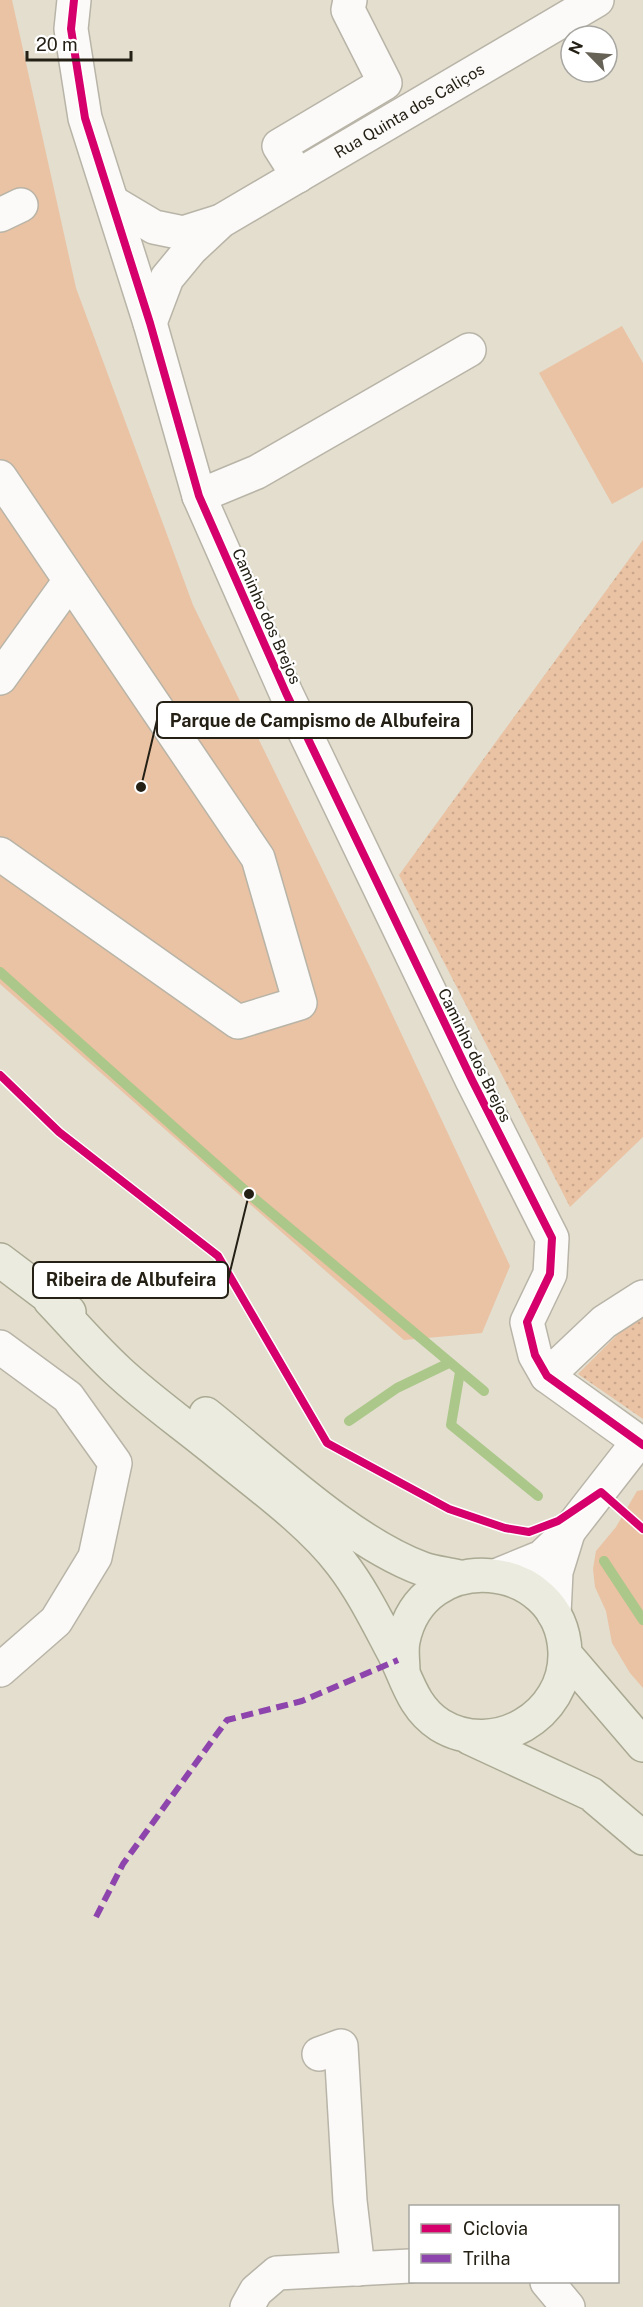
<svg xmlns="http://www.w3.org/2000/svg" width="643" height="2307" viewBox="0 0 643 2307" font-family="'Public Sans',sans-serif">
<defs>
<pattern id="grass-dots" width="8" height="8" patternUnits="userSpaceOnUse" patternTransform="scale(1.5)"><rect width="8" height="8" fill="#eac2a4"/><path d="M2 2h.1M6 6h.1" fill="none" stroke="#c9a68c" stroke-width="1.8" stroke-linecap="round"/></pattern>
</defs>
<rect width="100%" height="100%" fill="#e3dece"/>
<!-- grass -->
<path fill="url(#grass-dots)" d="M643,540V1137L570,1207L399,875Z
M643,1315V1419L578,1374L635,1317Z"/>
<!-- park -->
<path fill="#eac2a4" d="M0,0H12L76,288L193,605L371,969L510,1266L482,1333L404,1340L0,984Z
M622,326L643,363V487L612,504L539,373Z
M643,1490V1688L630,1673L612,1643L606,1611L595,1587L593,1569L596,1551L616,1527L637,1491Z"/>
<g fill="none" stroke-linecap="round" stroke-linejoin="round">
<!-- stream -->
<path stroke="#abc789" stroke-width="10" d="M0,972L249,1194L484,1391
M460,1372L451,1425L538,1496
M349,1421L397,1388L449,1363
M604,1561L643,1620"/>
<!-- minor casing -->
<g stroke="#b8b4a7" stroke-width="36">
<g id="minor">
<path d="M74,0L71,29L85,118L150,323L199,496L286,693L472,1080L552,1238L550,1274L527,1322L535,1355L547,1376L643,1445"/>
<path d="M298,176L279,146L385,83L348,10L350,0"/>
<path d="M112,202L154,227L183,233L218,222"/>
<path d="M0,215L21,205"/>
<path id="s1" d="M150,323L167,278L191,249L221,221L597,0"/>
<path d="M0,477L258,858L300,1003L238,1022L0,854"/>
<path d="M199,496L257,472L469,350"/>
<path d="M0,678L69,582"/>
<path d="M0,1347L68,1397L115,1463L95,1557L56,1621L0,1670"/>
<path d="M547,1376L604,1322L643,1297"/>
<path d="M498,1575L542,1557L568,1532L638,1442"/>
<path d="M554,1614L556,1572L568,1533"/>
<path d="M319,2054L341,2046L350,2201L358,2269"/>
<path d="M547,2282L568,2307"/>
<path d="M247,2307L256,2291L277,2273L410,2266"/>
</g>
</g>
<!-- major casing -->
<g stroke="#aaa992" stroke-width="36">
<path id="major" d="M0,1260L69,1312
M50,1300C72,1323 94,1349 118,1371C148,1399 182,1423 214,1449C255,1483 309,1521 341,1563C362,1590 378,1623 394,1653C407,1679 413,1708 440,1725C494,1758 567,1716 565,1652C561,1558 422,1546 403,1641C401,1650 403,1662 403,1672
M206,1414C268,1463 349,1542 423,1569C434,1573 447,1574 459,1577
M565,1654L643,1745
M470,1738L591,1794L643,1838"/>
</g>
<!-- minor -->
<use href="#minor" stroke="#fbfaf8" stroke-width="33"/>
<!-- major -->
<use href="#major" stroke="#ebebdf" stroke-width="33"/>
<!-- quiet -->
<path stroke="#8e44ad" stroke-width="6" stroke-dasharray="12 6" stroke-linecap="butt" d="M96,1917L123,1864L227,1720L302,1701L398,1660"/>
<!-- cycleway casing -->
<g stroke="#fff" stroke-width="11">
<path id="cycleway" d="M74,0L71,29L85,118L150,323L199,496L286,693L472,1080L552,1238L550,1274L527,1322L535,1355L547,1376L643,1445
M0,1075L59,1132L218,1256L327,1443L449,1509L505,1528L529,1532L558,1521L601,1492L643,1529"/>
</g>
<!-- cycleway -->
<use href="#cycleway" stroke="#d6006c" stroke-width="8"/>
</g>
<g text-anchor="middle" stroke-width="4.5" stroke-linejoin="round" paint-order="stroke">
<!-- street labels -->
<g font-size="16" fill="#242015" stroke="#fff">
<text dy="6" stroke="none"><textPath href="#s1" startOffset="345">Rua Quinta dos Caliços</textPath></text>
<text transform="translate(267 616) rotate(66)" y="6">Caminho dos Brejos</text>
<text transform="translate(475 1055) rotate(64)" y="6">Caminho dos Brejos</text>
</g>
</g>
<!-- callouts -->
<path fill="none" stroke="#242015" stroke-width="2" d="M141 787L157 720M249 1194L228 1280"/>
<g fill="#242015" stroke="#fff" stroke-width="2">
<circle cx="141" cy="787" r="6"/>
<circle cx="249" cy="1194" r="6"/>
</g>
<g fill="#fff" stroke="#242015" stroke-width="2">
<rect x="157" y="702" width="315" height="36" rx="6"/>
<rect x="33" y="1262" width="195" height="36" rx="6"/>
</g>
<g font-size="18" text-anchor="middle" font-weight="bold" fill="#242015">
<text x="315" y="727">Parque de Campismo de Albufeira</text>
<text x="131" y="1286">Ribeira de Albufeira</text>
</g>
<!-- legend -->
<rect x="409" y="2205" width="210" height="78" fill="#ffffff" stroke="#a7a6a1" stroke-width="1.5"/>
<rect x="421" y="2224" width="30" height="9" fill="#d6006c" stroke="#a7a6a1" stroke-width="1.5"/>
<text x="463" y="2235" font-size="18" fill="#242015">Ciclovia</text>
<rect x="421" y="2254" width="30" height="9" fill="#8e44ad" stroke="#a7a6a1" stroke-width="1.5"/>
<text x="463" y="2265" font-size="18" fill="#242015">Trilha</text>
<!-- north arrow -->
<g transform="translate(589 54) rotate(295)"><circle r="28" fill="#ffffff" stroke="#a7a6a1" stroke-width="1.5"/>
<path d="M0-4.5L10 22L0 15L-10 22Z" fill="#676256"/>
<text y="-9" font-size="16" font-weight="bold" text-anchor="middle" fill="#242015">N</text>
</g>
<!-- scale -->
<path d="M27 51v9h104v-9" fill="none" stroke="#242015" stroke-width="3"/>
<text x="36" y="51" font-size="18" fill="#242015" stroke="#ffffff" stroke-width="4.5" paint-order="stroke">20 m</text>
</svg>
